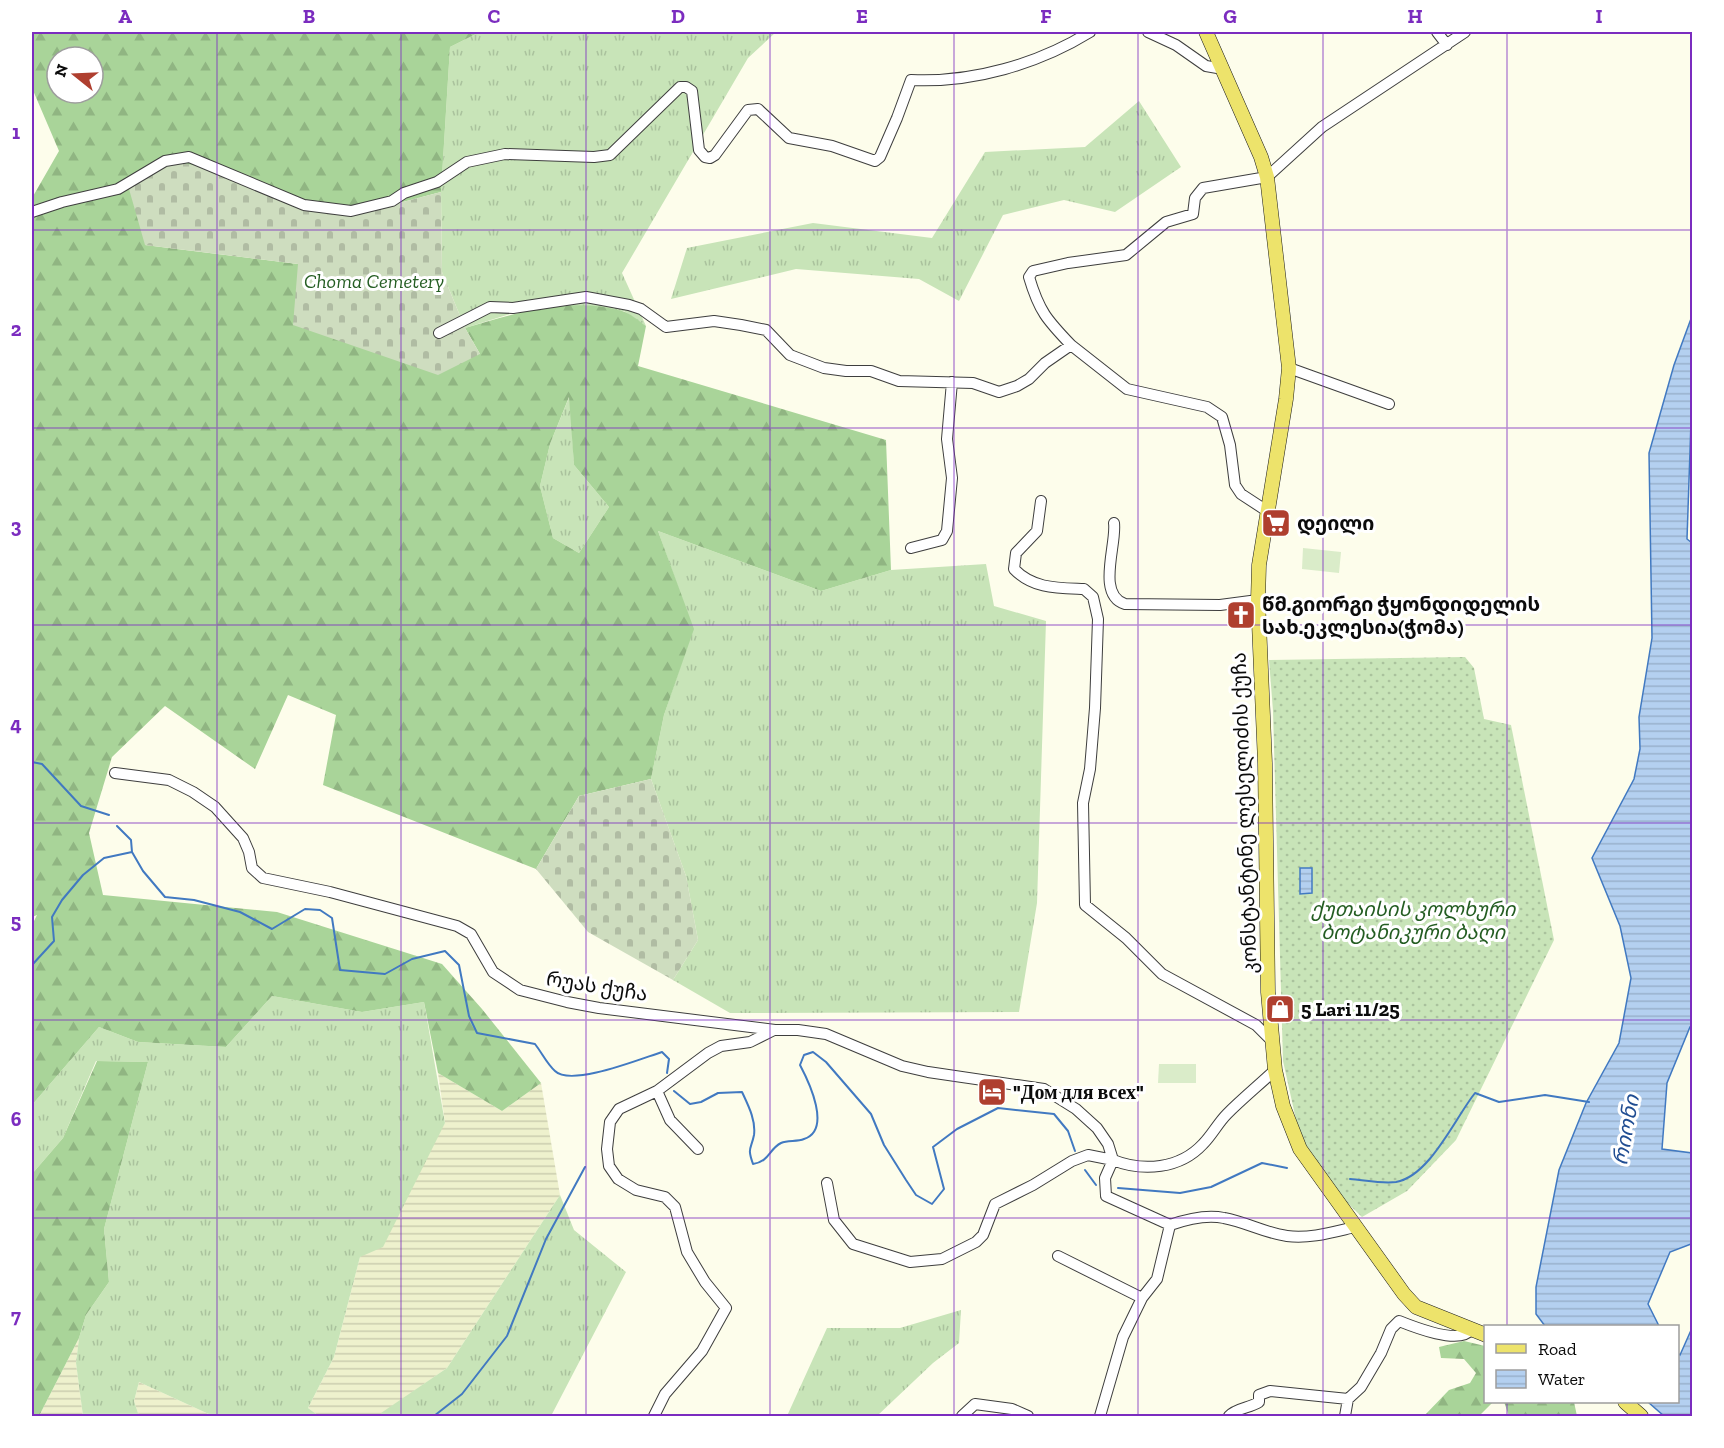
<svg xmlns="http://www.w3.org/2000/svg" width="1724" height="1448" viewBox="0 0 1724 1448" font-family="'Zilla Slab','Noto Sans Georgian',serif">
<defs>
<pattern id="farmland-rules" width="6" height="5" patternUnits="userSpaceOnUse" patternTransform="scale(1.5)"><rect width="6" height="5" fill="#eef1cd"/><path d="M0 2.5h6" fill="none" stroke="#cbcdaf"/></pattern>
<pattern id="grass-tufts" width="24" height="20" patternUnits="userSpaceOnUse" patternTransform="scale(1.5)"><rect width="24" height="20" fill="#c8e4b8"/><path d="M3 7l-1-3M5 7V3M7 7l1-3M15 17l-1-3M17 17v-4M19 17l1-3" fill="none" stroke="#aac29d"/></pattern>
<pattern id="forest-firs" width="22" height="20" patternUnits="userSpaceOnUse" patternTransform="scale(1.5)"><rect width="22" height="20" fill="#a9d499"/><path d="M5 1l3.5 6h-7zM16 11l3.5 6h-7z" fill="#90b582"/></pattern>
<pattern id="cemetery-stones" width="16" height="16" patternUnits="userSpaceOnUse" patternTransform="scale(1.5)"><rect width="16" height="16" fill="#ceddbf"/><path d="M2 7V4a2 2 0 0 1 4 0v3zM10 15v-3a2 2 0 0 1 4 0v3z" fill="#b0bca3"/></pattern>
<pattern id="garden-dots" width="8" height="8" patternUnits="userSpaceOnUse" patternTransform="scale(1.5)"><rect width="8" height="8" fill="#c8e4b8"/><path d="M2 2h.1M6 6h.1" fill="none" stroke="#aac29d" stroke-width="1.8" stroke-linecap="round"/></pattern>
<pattern id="water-rules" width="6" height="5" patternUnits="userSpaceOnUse" patternTransform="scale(1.5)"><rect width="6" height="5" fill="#b4d0f0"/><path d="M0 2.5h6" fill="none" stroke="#99b1cc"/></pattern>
</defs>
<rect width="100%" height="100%" fill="#fdfdeb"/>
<!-- farmland -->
<path fill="url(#farmland-rules)" d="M438,1073L502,1111L541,1083L560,1195L447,1368L382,1413L381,1416H319L308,1408L334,1357L360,1257L445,1123Z
M79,1338L76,1363L83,1416H39Z
M139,1382L213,1416H139L134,1401Z"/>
<!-- grass -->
<path fill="url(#grass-tufts)" d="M480,32H776L748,58L622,273L646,326L624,311L513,313L465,328L442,272L441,192L450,47Z
M1139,101L1181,167L1115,212L1064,200L1003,215L959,301L919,279L796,269L671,299L687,248L813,223L932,238L985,152L1085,147Z
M570,395L574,465L609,507L579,553L553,538L540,486L550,444Z
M658,531L821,591L891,570L986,564L994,606L1046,621L1037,903L1019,1012L730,1013L673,980L698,940L686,876L651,779L664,715L693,629Z
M272,996L362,1012L424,1002L445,1123L383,1247L360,1257L334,1357L308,1408L319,1416H213L139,1382L134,1401L139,1416H83L76,1363L79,1338L86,1315L109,1282L104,1229L148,1062L96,1061L63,1138L32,1174V1105L99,1027L138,1042L226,1047Z
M560,1195L574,1230L626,1272L551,1416H381V1413L447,1368Z
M961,1310L959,1343L933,1363L877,1416H787L827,1328H900Z"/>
<!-- forest -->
<path fill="url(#forest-firs)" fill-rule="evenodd" d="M32,32H480L450,47L441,192L353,215L145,245L298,264L480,354L465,328C515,313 570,296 622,311C630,313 639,321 646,326L638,366L886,440L891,570L821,591L658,531L694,629L664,715L651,779L579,796L536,869L323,785L336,715L288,695L255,769L165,706L112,757L89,833L103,895L277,912L442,964L482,1009L541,1083L502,1111L438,1073L424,1002L362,1012L272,996L226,1047L138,1042L99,1027L32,1105V925L37,915L32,917V198L59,151L32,88ZM57,57H93V93H57ZM569,397L574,465L609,507L579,553L553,538L540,486L550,444Z
M97,1061L148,1062L104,1229L109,1282L86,1315L79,1338L39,1416H32V1174L63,1138Z
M1464,1341L1485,1346L1486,1402H1493L1479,1416H1424L1449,1390L1470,1383L1476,1373L1464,1359L1441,1358L1439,1347Z
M1504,1402H1574L1577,1416H1509Z"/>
<!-- cemetery -->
<path fill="url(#cemetery-stones)" d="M181,163L198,166L353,215L441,192L442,272L465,328L480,354L438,375L293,325L298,264L145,245L129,189L163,166Z
M651,779L686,876L698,940L673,980L588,932L536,869L579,796Z"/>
<!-- garden -->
<path fill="url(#garden-dots)" d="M1465,657L1474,668L1484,719L1511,725L1554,940L1456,1140L1407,1191L1362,1217L1336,1192L1309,1152L1299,1133L1283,1061L1273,711L1269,660Z"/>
<!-- pitch -->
<path fill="#daecc9" d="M1303,548L1341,552L1339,573L1302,569Z
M1159,1064H1196V1083H1158Z"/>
<!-- water -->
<path fill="url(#water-rules)" stroke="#4179c1" stroke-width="1.5" d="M1692,316V420L1691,422L1687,539L1692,543V1025L1690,1027L1667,1083L1662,1149L1692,1153V1247L1691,1244L1670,1252L1648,1304L1659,1326H1545L1536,1314V1287L1559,1170L1586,1103L1619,1043L1631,978L1620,926L1592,858L1634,779L1640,749L1639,717L1652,638L1649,453L1674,365Z
M1300,868H1312V893L1300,894Z
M1692,1328V1416H1664L1648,1402H1678V1353L1680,1355Z"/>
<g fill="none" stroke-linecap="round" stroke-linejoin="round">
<!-- stream -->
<path stroke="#4179c1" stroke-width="2" d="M32,762L42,764L81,806L109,815
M117,826L131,840L132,852
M32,965L54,941L52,917L62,900L83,875L104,858L132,852L143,871L165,897L194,900L240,912L272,929L305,909L320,910L332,918L340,970L385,974L412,959L445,951L459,965L469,1016L477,1033L535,1044C542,1053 547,1064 555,1071C571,1087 640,1059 662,1052L669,1059L667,1073
M674,1091L690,1104L701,1102L718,1093L742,1092C748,1105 756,1120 754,1135C751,1150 747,1147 753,1164C769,1162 769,1149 781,1143C788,1140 797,1142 804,1139C832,1130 809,1082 800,1065L804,1055L813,1052L826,1062L871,1114L884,1145L906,1180L916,1195L932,1204L944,1189L933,1147L957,1129L998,1108L1054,1114L1068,1131L1075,1151
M1085,1170L1096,1185
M1350,1179C1364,1180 1382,1184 1396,1182C1430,1176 1455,1118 1475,1093L1499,1102L1545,1095L1589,1102
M1118,1188L1180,1193L1211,1187L1262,1163L1287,1168
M434,1416L462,1394L507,1336L546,1239L585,1167"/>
<!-- minor casing -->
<g stroke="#3e3e3e" stroke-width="12">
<path id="minor" d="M1148,32L1176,45L1206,66L1223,69
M1437,32L1447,45
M32,212L62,202L118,189L165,161L189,157L304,205L351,211L392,201L404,193L437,182L467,162L505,154L594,157L610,155L680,87H686L692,91L699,150L705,157L710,158L715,155L748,110L758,109L789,138L832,146L875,161L880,157L897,118L911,80C973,83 1038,64 1090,32
M439,333L490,307L513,308L586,297L629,305L641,309L666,327L714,321L741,325L766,330L790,355L824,368L846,371H871L899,381L973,383L999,392L1017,386L1029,379L1045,363L1071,345L1127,389L1207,407L1222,417L1230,445L1235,485L1241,494L1267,511
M1071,345C1047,320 1039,311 1029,277L1033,271L1068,263L1126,255L1166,222L1193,214L1195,198L1203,188L1267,177L1322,127L1465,32
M1289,368L1389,404
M1041,501L1037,531L1016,553L1014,569C1033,589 1058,588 1084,589L1093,597L1098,619L1095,708L1090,769L1083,803L1085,905L1126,938L1162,974L1256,1025L1272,1041
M1114,523C1117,544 1096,595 1125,604L1220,605L1258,600
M911,548L942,540L947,531L952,478L947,439L952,382
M115,773L169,780L193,792L215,807L243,838L249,852L252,868L263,878L330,892L457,926L471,934L493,972L520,990L567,1002L599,1008L775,1030H798L826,1034L902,1066L928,1072L1044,1089L1076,1109L1097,1128L1108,1144L1113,1160L1088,1155L1072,1161L1033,1185L995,1204L983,1235L976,1242L942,1259L910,1262L853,1244L834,1220L827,1183
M1275,1070C1259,1085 1242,1099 1227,1114C1218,1123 1212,1135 1203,1144C1180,1169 1143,1172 1113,1160L1105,1178L1106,1196L1170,1225C1187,1219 1206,1214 1224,1218C1246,1222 1265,1233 1287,1236C1310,1239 1333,1232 1355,1227
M657,1091L670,1120L698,1149
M1058,1256L1142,1298
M654,1416L665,1394L702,1351L726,1308L705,1282L687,1252L675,1207L665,1197L636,1190L618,1179L609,1166L607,1149L610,1122L619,1109L657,1091L708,1053L721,1046L750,1042L774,1030
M962,1416L975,1404L1012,1409L1028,1416
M1100,1416L1123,1337L1142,1298L1157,1279L1170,1225
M1229,1416C1236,1408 1250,1408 1259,1402V1395L1270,1391L1348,1399
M1345,1416L1348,1399L1361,1387L1381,1353L1391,1329L1399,1321C1414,1327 1459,1345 1471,1330"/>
</g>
<!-- major casing -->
<g stroke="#1c1c1c" stroke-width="15">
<path id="major" d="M1206,32L1261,157L1267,177L1289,368L1286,399L1259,565L1258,600L1265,763L1268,992L1275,1070L1283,1106L1300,1149L1404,1294L1416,1307L1486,1335
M1625,1402L1641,1416"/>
</g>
<!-- minor -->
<use href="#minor" stroke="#fff" stroke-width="10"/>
<!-- major -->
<use href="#major" stroke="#ede36b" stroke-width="14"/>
</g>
<!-- grid -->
<path fill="none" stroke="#7b2cbf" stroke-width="1.5" stroke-opacity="0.55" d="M217,32V1416M401,32V1416M586,32V1416M770,32V1416M954,32V1416M1138,32V1416M1323,32V1416M1507,32V1326M32,230H1692M32,428H1692M32,625H1692M32,823H1692M32,1020H1692M32,1218H1692M1507,1402V1416"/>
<!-- icons -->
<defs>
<g id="supermarket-square" transform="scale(1.5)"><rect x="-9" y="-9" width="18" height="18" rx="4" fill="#af3f2f" stroke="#fff"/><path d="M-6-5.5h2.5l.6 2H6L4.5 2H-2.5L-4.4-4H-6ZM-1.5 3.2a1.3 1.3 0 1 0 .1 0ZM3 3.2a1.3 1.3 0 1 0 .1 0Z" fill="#fff"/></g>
<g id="church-square" transform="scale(1.5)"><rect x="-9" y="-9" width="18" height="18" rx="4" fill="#af3f2f" stroke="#fff"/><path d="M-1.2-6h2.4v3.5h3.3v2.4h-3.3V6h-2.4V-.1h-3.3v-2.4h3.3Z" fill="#fff"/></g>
<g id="shop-square" transform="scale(1.5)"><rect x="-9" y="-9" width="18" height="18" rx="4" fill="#af3f2f" stroke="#fff"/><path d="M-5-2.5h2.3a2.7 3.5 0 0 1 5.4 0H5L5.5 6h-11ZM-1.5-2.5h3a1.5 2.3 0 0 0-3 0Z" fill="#fff"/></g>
<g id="hotel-square" transform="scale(1.5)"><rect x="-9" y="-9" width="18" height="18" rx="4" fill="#af3f2f" stroke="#fff"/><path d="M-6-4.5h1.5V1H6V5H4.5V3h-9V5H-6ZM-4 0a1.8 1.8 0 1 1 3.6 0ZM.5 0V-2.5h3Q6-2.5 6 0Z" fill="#fff"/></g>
</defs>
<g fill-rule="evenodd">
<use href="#supermarket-square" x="1276" y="523"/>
<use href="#church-square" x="1241" y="615"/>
<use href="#shop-square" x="1280" y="1009"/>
<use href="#hotel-square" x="992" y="1092"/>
</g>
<g text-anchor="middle" stroke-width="6" stroke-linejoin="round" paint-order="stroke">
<!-- park labels -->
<g font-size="20" font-style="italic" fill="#245d22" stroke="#fff">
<text x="374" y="288">Choma Cemetery</text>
<text x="1413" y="916">ქუთაისის კოლხური<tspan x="1413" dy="23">ბოტანიკური ბაღი</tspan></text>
</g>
<!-- poi labels -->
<g font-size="20" font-weight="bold" fill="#0b0b0b" stroke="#fff" text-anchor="start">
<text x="1297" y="530">დეილი</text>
<text x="1262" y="611">წმ.გიორგი ჭყონდიდელის<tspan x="1262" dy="23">სახ.ეკლესია(ჭომა)</tspan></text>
<text x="1301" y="1016">5 Lari 11/25</text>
<text x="1013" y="1099">"Дом для всех"</text>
</g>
<!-- street labels -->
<g font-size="20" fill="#0b0b0b" stroke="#fff">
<text transform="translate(1244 813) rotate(-92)" y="7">კონსტანტინე ლესელიძის ქუჩა</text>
<text transform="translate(597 986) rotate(9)" y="7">რუას ქუჩა</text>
</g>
<!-- water labels -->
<g font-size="21" font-style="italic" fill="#204d92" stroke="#fff">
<text transform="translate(1626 1130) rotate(-80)" y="7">რიონი</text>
</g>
</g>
<!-- border -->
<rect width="1724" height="1448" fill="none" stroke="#ffffff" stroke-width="66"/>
<!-- legend -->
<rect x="1484" y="1325" width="195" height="78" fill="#ffffff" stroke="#9d9d9d" stroke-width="1.5"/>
<rect x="1496" y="1344" width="30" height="9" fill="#ede36b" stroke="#9d9d9d" stroke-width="1.5"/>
<text x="1538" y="1355" font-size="18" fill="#0b0b0b">Road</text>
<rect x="1496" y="1370" width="30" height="18" fill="url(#water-rules)" stroke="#9d9d9d" stroke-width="1.5"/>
<text x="1538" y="1385" font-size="18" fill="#0b0b0b">Water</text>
<!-- north arrow -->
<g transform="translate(75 75) rotate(288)"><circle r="28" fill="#ffffff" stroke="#9d9d9d" stroke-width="1.5"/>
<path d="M0-4.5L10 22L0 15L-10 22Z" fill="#af3f2f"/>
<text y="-9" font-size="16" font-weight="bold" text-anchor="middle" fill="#0b0b0b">N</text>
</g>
<rect x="33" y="33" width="1658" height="1382" fill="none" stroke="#7b2cbf" stroke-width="2"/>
<g font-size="20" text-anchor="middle" font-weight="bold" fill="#7b2cbf">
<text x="125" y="23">A</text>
<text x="309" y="23">B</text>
<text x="494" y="23">C</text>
<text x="678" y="23">D</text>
<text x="862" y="23">E</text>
<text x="1046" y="23">F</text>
<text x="1230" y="23">G</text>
<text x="1415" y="23">H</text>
<text x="1599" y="23">I</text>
<text x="16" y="139">1</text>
<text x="16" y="336">2</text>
<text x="16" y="533">3</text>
<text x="16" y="731">4</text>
<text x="16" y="928">5</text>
<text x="16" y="1126">6</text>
<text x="16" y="1323">7</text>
</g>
</svg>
